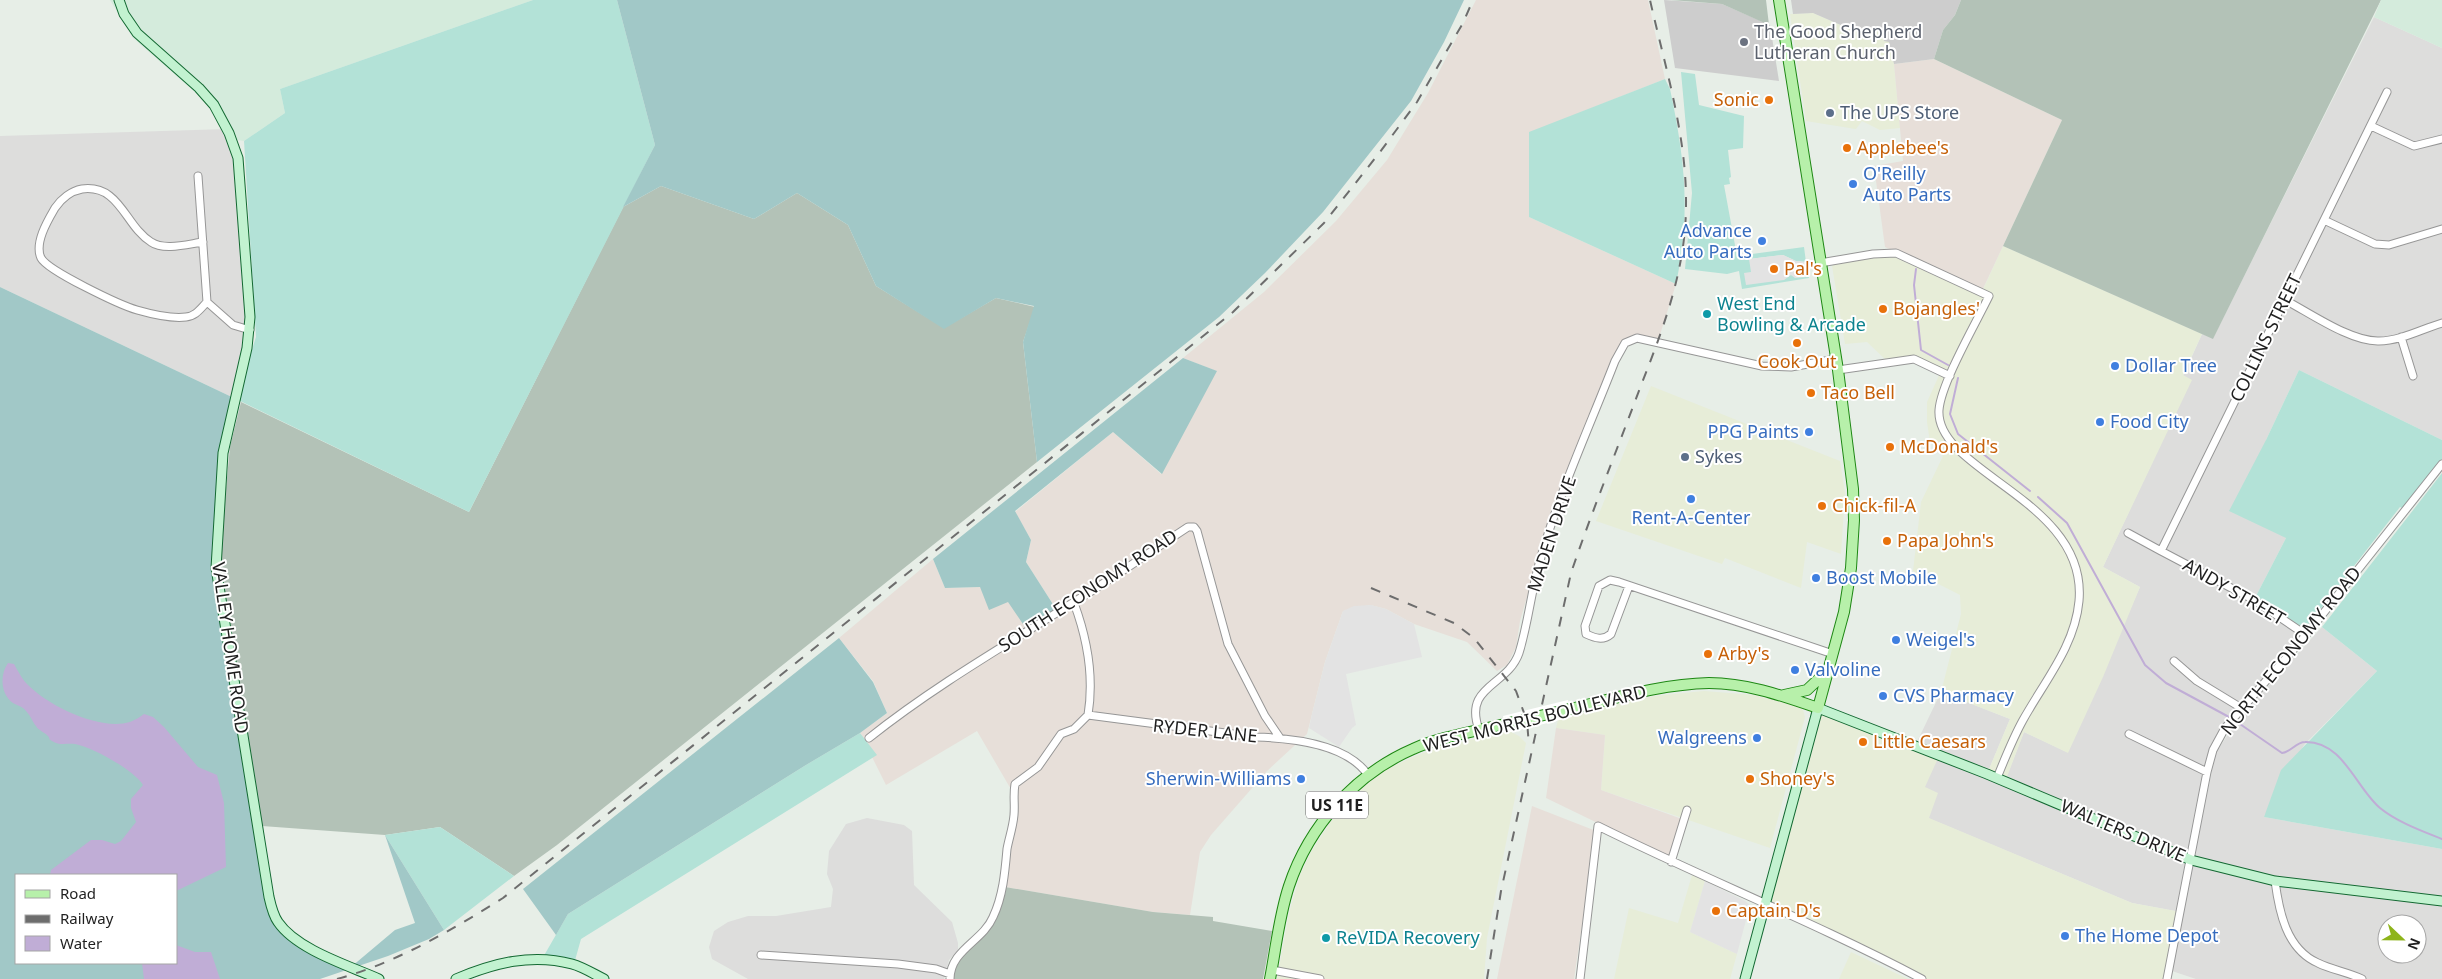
<svg xmlns="http://www.w3.org/2000/svg" width="2442" height="979" viewBox="0 0 2442 979" font-family="'Noto Sans',sans-serif">
<rect width="100%" height="100%" fill="#e7eee7"/>
<!-- residential -->
<path fill="#dddddc" fill-rule="evenodd" d="M2374,17L2442,48V440L2299,370L2266,440L2286,538L2254,600L2306,635L2225,728L2213,750L2181,912L2132,903L1928,818L1925,788L1915,746L1941,692L2010,719L1987,774L2005,781L2024,732L2067,752L2140,587L2103,567L2191,380L2183,376L2202,334L2213,338Z
M227,129L235,150L248,318L236,399L0,287V136Z
M2322,627L2377,671L2304,745L2264,817L2442,849V979H2196L2172,971L2215,754L2239,718ZM2387,924H2417V954H2387Z
M867,818L904,825L912,831L914,885L952,922L958,943V950L949,960L944,979H748L712,959L709,947L714,931L728,922L748,916H776L831,907L833,889L827,874L829,851L846,824Z"/>
<!-- commercial -->
<path fill="#e7edd8" d="M1813,13L1843,26L1881,31L1889,42L1894,64L1900,128L1880,130L1862,121L1856,129L1806,121L1790,14Z
M2003,246L2202,334L2183,375L2192,380L2103,567L2140,587L2103,677L2068,753L2024,732L2005,782L1987,774L2010,719L1941,692L1961,614L1960,595L1913,571L1921,502L1943,456L1930,442L1927,422V402L1941,371L1923,362H1888L1867,342L1845,344L1832,266L1836,263L1892,256L1980,296Z
M1651,386L1840,461L1845,493L1841,554L1807,542L1801,588L1725,558L1722,564L1596,521Z
M1704,691L1754,695L1797,706L1803,710L1805,717L1770,848L1601,790L1605,735L1556,728L1558,720L1612,705L1654,696Z
M1818,708L1939,756L1925,787L1938,793L1929,818L2132,903L2181,912L2167,979H1921L1766,904Z
M1509,731L1519,736L1526,743L1487,938L1484,979H1277L1289,913L1300,875L1311,852L1329,824L1344,806L1366,785L1387,769L1415,756L1443,746Z
M1692,875L1705,881L1690,932L1737,954L1730,979H1614L1629,908L1678,923Z
M1851,952L1908,979H1839Z"/>
<!-- industrial -->
<path fill="#e7dfd9" d="M1476,0H1648L1665,79L1529,133V217L1676,284L1658,341L1637,338L1625,343L1560,502L1555,500L1520,621L1516,647L1507,665L1497,671L1467,642L1414,624L1386,609L1370,605L1343,611L1325,662L1307,734L1267,771L1211,835L1200,852L1190,915L1153,912L1005,887L1014,817L1010,806L1012,791L977,731L886,785L860,733L887,713L873,681L839,638L933,559L945,588L980,587L1008,602L1056,609L1026,562L1031,540L1015,512L1113,432L1161,474L1216,371L1183,358L1264,292L1336,221L1387,160L1428,93Z
M1934,59L2062,120L1981,293L1885,247L1874,166L1903,161L1894,64Z
M1556,728L1605,735L1601,790L1682,819L1672,859L1546,798Z
M1532,806L1596,831L1574,979H1497Z"/>
<!-- religious -->
<path fill="#cdcdcd" d="M1664,0L1722,4L1770,25L1779,81L1675,68Z
M1791,0H1961L1955,15L1943,30L1934,59L1894,64L1889,42L1884,41L1881,31L1843,26L1813,13L1793,14Z"/>
<!-- construction -->
<path fill="#b3c2b7" d="M1671,0H1766L1769,25L1722,4Z
M1961,0H2381L2213,339L2003,246L2062,120L1934,59L1943,30L1955,15Z
M661,186L754,219L797,193L848,225L876,286L944,328L996,298L1035,307L1023,342L1037,462L557,845L514,876L440,827L385,835L262,826L219,560L230,447L241,402L469,512L623,207Z
M1005,887L1153,912L1213,917V921L1272,931L1263,979H953L954,971L962,955L984,935Z"/>
<!-- farmland -->
<path fill="#d4ebdc" d="M110,0H533L280,89L285,113L244,141L231,139L212,107L133,38Z
M2381,0H2442V48L2374,17Z"/>
<!-- grass -->
<path fill="#b3e2d7" d="M533,0H617L655,145L469,512L236,399L256,337L244,141L285,113L280,89Z
M1681,72L1695,74L1699,105L1744,116L1743,148L1728,150L1731,177L1729,178L1730,184L1724,185L1737,256L1804,247L1806,262L1796,261L1783,255L1749,259L1790,275L1806,276L1802,272L1808,271L1809,278L1742,289L1739,271L1727,274L1685,269L1692,193Z
M1665,79L1670,89C1685,160 1691,212 1676,284L1529,217V132Z
M2299,370L2442,440V464L2406,510L2400,507L2305,629L2255,598L2286,538L2229,511L2266,440Z
M2442,473V849L2264,817L2281,770L2377,671L2322,627Z
M860,733L877,755L581,939L574,964L542,959L568,914L806,765Z
M440,827L514,876L444,930L385,835Z"/>
<!-- forest -->
<path fill="#a1c8c7" fill-rule="evenodd" d="M617,0H1464L1444,42L1411,101L1323,212L1265,273L1219,317L1037,462L1023,342L1034,306L996,298L944,329L876,286L848,225L797,193L754,219L661,186L623,207L655,145Z
M0,287L236,399L230,421L217,545L273,914L291,935L351,967L395,930L415,923L385,835L444,930L429,939L388,956L320,979H0ZM16,875H176V963H16Z
M1183,358L1217,371L1162,474L1113,432L1015,511L1031,540L1026,562L1056,609L1025,627L1008,602L989,610L980,587L945,588L933,559Z
M839,638L873,682L887,713L860,733L806,765L568,914L556,935L523,889Z"/>
<!-- parking -->
<path fill="#e3e3e3" d="M1783,255L1796,261L1806,262L1808,271L1802,272L1806,277L1795,278L1791,275L1784,280L1746,285L1744,273L1751,272L1749,259Z
M1371,605L1386,609L1414,624L1422,657L1346,674L1356,725L1352,728L1339,747L1309,728L1312,714L1325,662L1343,611L1354,606Z
M1705,881L1745,901L1750,905L1737,954L1690,932Z"/>
<!-- water -->
<path fill="#c0add6" d="M8,663L14,664C18,671 22,679 27,684C48,706 100,731 130,722C135,720 140,717 144,714L153,717L164,727L198,767L217,775L224,803L226,867L176,891V875H50L51,870L91,840H102L115,844L121,841L136,822L131,808V799L143,785C134,770 92,747 75,744C66,743 60,746 52,741C46,737 52,741 48,736C44,732 38,730 36,726C32,721 31,716 26,711C22,706 18,706 13,703C0,694 0,674 8,663Z
M176,945L195,952H211L220,979H144L142,963H176Z"/>
<!-- pier -->
<path fill="#fff" d="M1568,700L1572,717L1507,733L1503,716Z"/>
<g fill="none" stroke-linecap="round" stroke-linejoin="round">
<!-- stream -->
<path stroke="#c0add6" stroke-width="2" d="M1916,269L1914,285L1921,350L1948,365
M1958,378L1950,414L1958,434L2030,491
M2038,497L2067,523L2145,665L2166,683L2229,717
M2237,722L2282,753C2291,752 2296,742 2305,742C2343,741 2356,788 2380,808C2397,822 2422,831 2442,839"/>
<!-- street casing -->
<g stroke="#969696" stroke-width="9">
<path id="street" d="M2371,126L2414,146L2442,139
M198,176L207,302L233,325L250,330
M2324,220L2375,244L2389,245L2442,229
M203,242C188,244 164,251 151,242C125,226 120,184 82,189C71,191 61,199 55,208C48,220 34,243 41,258C48,271 120,305 137,310C151,314 171,319 186,317C196,316 200,309 207,302
M1820,263L1873,254L1896,253L1989,296C1976,323 1941,383 1939,410C1935,472 2088,500 2079,601C2075,646 2044,682 2023,720C2013,738 2005,758 1997,778
M2285,300C2310,313 2351,342 2379,341C2400,341 2422,329 2442,323
M2401,337L2413,376
M1838,370L1914,359L1950,376
M2128,533L2161,551L2387,92
M2161,551L2254,600L2306,635
M1629,586L1611,634C1603,641 1595,638 1586,634L1585,626L1599,586L1610,580L1619,582L1833,654
M1074,603C1087,638 1094,678 1088,715
M2174,661L2197,681L2243,709
M1088,715L1256,737C1291,738 1347,744 1368,775
M1479,730C1463,685 1507,687 1519,653C1528,624 1531,593 1539,564C1558,495 1589,428 1615,361L1625,343L1637,338L1762,366L1791,367L1836,359
M2129,734L2207,772
M869,738C933,687 1004,646 1074,602C1113,578 1150,552 1188,527H1194L1197,531L1228,644L1265,716L1280,738
M1671,862L1687,810
M2275,881C2279,911 2286,949 2318,963C2332,970 2348,972 2362,979
M761,955L898,964L936,969L950,974
M1272,970L1320,979
M950,979C950,950 983,941 993,917C1003,896 1005,872 1007,849C1009,838 1013,827 1014,815C1015,804 1013,795 1015,784L1038,767L1061,734L1074,729L1088,715
M1580,979L1598,826C1705,879 1816,923 1922,979
M2167,979L2207,772L2213,750L2225,728L2306,635L2442,464"/>
</g>
<!-- secondary casing -->
<g stroke="#136932" stroke-width="11">
<path id="secondary" d="M119,0L124,14L137,33L199,88L214,105L229,133L238,158L250,317L247,348L223,453L216,568L269,897C271,906 273,915 278,922C297,950 350,966 379,979
M456,979C494,963 532,953 572,964C583,967 594,974 604,979
M1745,979L1818,708L1987,774L2191,860L2275,881L2442,901"/>
</g>
<!-- primary casing -->
<g stroke="#1d8713" stroke-width="12">
<path id="primary" d="M1784,695L1807,690L1826,672
M1570,709C1616,698 1662,684 1709,683C1747,683 1783,696 1818,708L1844,612L1851,568L1854,520L1853,489L1838,370L1779,0
M1270,979C1276,948 1279,916 1289,886C1309,826 1355,774 1413,749C1439,737 1477,731 1505,724"/>
</g>
<!-- street -->
<use href="#street" stroke="#fff" stroke-width="7"/>
<!-- secondary -->
<use href="#secondary" stroke="#c2f2d0" stroke-width="9"/>
<!-- primary -->
<use href="#primary" stroke="#b7f0aa" stroke-width="10"/>
<!-- rail -->
<path stroke="#6d6d6d" stroke-width="2" stroke-dasharray="10 10" stroke-linecap="butt" d="M1371,588L1454,623L1474,638L1516,691L1527,721L1529,746
M337,979C398,962 450,931 503,898L1233,312L1324,223L1380,152L1417,102L1463,23L1473,0
M1487,979L1501,891L1571,573C1592,511 1617,450 1640,388C1663,329 1686,270 1686,205C1687,136 1665,67 1650,0"/>
<!-- primary-bridge casing -->
<g stroke="#1d8713" stroke-width="12" stroke-linecap="butt">
<path id="primary-bridge" d="M1505,724L1570,709"/>
</g>
<!-- primary-bridge -->
<use href="#primary-bridge" stroke="#b7f0aa" stroke-width="10"/>
</g>
<!-- markers -->
<circle fill="#6b7280" stroke="#fff" stroke-width="2" cx="1744" cy="42" r="5"/>
<g fill="#e8710a" stroke="#fff" stroke-width="2">
<circle cx="1769" cy="100" r="5"/>
<circle cx="1847" cy="148" r="5"/>
<circle cx="1774" cy="269" r="5"/>
<circle cx="1883" cy="309" r="5"/>
<circle cx="1797" cy="343" r="5"/>
<circle cx="1811" cy="393" r="5"/>
<circle cx="1890" cy="447" r="5"/>
<circle cx="1822" cy="506" r="5"/>
<circle cx="1887" cy="541" r="5"/>
<circle cx="1708" cy="654" r="5"/>
<circle cx="1863" cy="742" r="5"/>
<circle cx="1750" cy="779" r="5"/>
<circle cx="1716" cy="911" r="5"/>
</g>
<g fill="#5c6f8a" stroke="#fff" stroke-width="2">
<circle cx="1830" cy="113" r="5"/>
<circle cx="1685" cy="457" r="5"/>
</g>
<g fill="#3f7fe0" stroke="#fff" stroke-width="2">
<circle cx="1853" cy="184" r="5"/>
<circle cx="1762" cy="241" r="5"/>
<circle cx="2115" cy="366" r="5"/>
<circle cx="2100" cy="422" r="5"/>
<circle cx="1809" cy="432" r="5"/>
<circle cx="1691" cy="499" r="5"/>
<circle cx="1816" cy="578" r="5"/>
<circle cx="1896" cy="640" r="5"/>
<circle cx="1795" cy="670" r="5"/>
<circle cx="1883" cy="696" r="5"/>
<circle cx="1757" cy="738" r="5"/>
<circle cx="1301" cy="779" r="5"/>
<circle cx="2065" cy="936" r="5"/>
</g>
<g fill="#0f9aa8" stroke="#fff" stroke-width="2">
<circle cx="1707" cy="314" r="5"/>
<circle cx="1326" cy="938" r="5"/>
</g>
<g text-anchor="middle" stroke-width="4" stroke-linejoin="round" paint-order="stroke">
<!-- shield labels -->
<rect fill="#fff" stroke="#626262" stroke-width="1" x="1306" y="791.5" width="62" height="27" rx="4"/>
<g font-size="16" font-weight="bold" fill="#1f1f1f">
<text x="1337" y="811">US 11E</text>
</g>
<!-- worship labels -->
<g font-size="18" fill="#5b616d" stroke="#fff" text-anchor="start">
<text x="1754" y="38">The Good Shepherd<tspan x="1754" dy="21">Lutheran Church</tspan></text>
</g>
<!-- food labels -->
<g font-size="18" fill="#c56008" stroke="#fff" text-anchor="start">
<text x="1759" y="106" text-anchor="end">Sonic</text>
<text x="1857" y="154">Applebee's</text>
<text x="1784" y="275">Pal's</text>
<text x="1893" y="315">Bojangles'</text>
<text x="1797" y="368" text-anchor="middle">Cook Out</text>
<text x="1821" y="399">Taco Bell</text>
<text x="1900" y="453">McDonald's</text>
<text x="1832" y="512">Chick-fil-A</text>
<text x="1897" y="547">Papa John's</text>
<text x="1718" y="660">Arby's</text>
<text x="1873" y="748">Little Caesars</text>
<text x="1760" y="785">Shoney's</text>
<text x="1726" y="917">Captain D's</text>
</g>
<!-- service labels -->
<g font-size="18" fill="#4e5e75" stroke="#fff" text-anchor="start">
<text x="1840" y="119">The UPS Store</text>
<text x="1695" y="463">Sykes</text>
</g>
<!-- shop labels -->
<g font-size="18" fill="#366cbe" stroke="#fff" text-anchor="start">
<text x="1863" y="180">O'Reilly<tspan x="1863" dy="21">Auto Parts</tspan></text>
<text x="1752" y="237" text-anchor="end">Advance<tspan x="1752" dy="21">Auto Parts</tspan></text>
<text x="2125" y="372">Dollar Tree</text>
<text x="2110" y="428">Food City</text>
<text x="1799" y="438" text-anchor="end">PPG Paints</text>
<text x="1691" y="524" text-anchor="middle">Rent-A-Center</text>
<text x="1826" y="584">Boost Mobile</text>
<text x="1906" y="646">Weigel's</text>
<text x="1805" y="676">Valvoline</text>
<text x="1893" y="702">CVS Pharmacy</text>
<text x="1747" y="744" text-anchor="end">Walgreens</text>
<text x="1291" y="785" text-anchor="end">Sherwin-Williams</text>
<text x="2075" y="942">The Home Depot</text>
</g>
<!-- culture labels -->
<g font-size="18" fill="#0d838f" stroke="#fff" text-anchor="start">
<text x="1717" y="310">West End<tspan x="1717" dy="21">Bowling &amp; Arcade</tspan></text>
<text x="1336" y="944">ReVIDA Recovery</text>
</g>
<!-- street labels -->
<g font-size="18" fill="#1f1f1f" stroke="#fff">
<text transform="translate(2266 338) rotate(-64)" y="6">COLLINS STREET</text>
<text transform="translate(1552 534) rotate(-72)" y="6">MADEN DRIVE</text>
<text transform="translate(1088 591) rotate(-33)" y="6">SOUTH ECONOMY ROAD</text>
<text transform="translate(2234 592) rotate(30)" y="6">ANDY STREET</text>
<text transform="translate(230 648) rotate(82)" y="6">VALLEY HOME ROAD</text>
<text transform="translate(2291 651) rotate(-51)" y="6">NORTH ECONOMY ROAD</text>
<text transform="translate(1535 719) rotate(-14)" y="6">WEST MORRIS BOULEVARD</text>
<text transform="translate(1205 731) rotate(6)" y="6">RYDER LANE</text>
<text transform="translate(2123 831) rotate(23)" y="6">WALTERS DRIVE</text>
</g>
</g>
<!-- legend -->
<rect x="15" y="874" width="162" height="90" fill="#ffffff" stroke="#a5a5a5"/>
<rect x="25" y="890" width="25" height="8" fill="#b7f0aa" stroke="#a5a5a5"/>
<text x="60" y="899" font-size="15" fill="#1f1f1f">Road</text>
<rect x="25" y="915" width="25" height="8" fill="#6d6d6d" stroke="#a5a5a5"/>
<text x="60" y="924" font-size="15" fill="#1f1f1f">Railway</text>
<rect x="25" y="936" width="25" height="15" fill="#c0add6" stroke="#a5a5a5"/>
<text x="60" y="949" font-size="15" fill="#1f1f1f">Water</text>
<!-- north arrow -->
<g transform="translate(2402 939) rotate(112)"><circle r="24" fill="#ffffff" stroke="#a5a5a5"/>
<path d="M0-4L9 19L0 12L-9 19Z" fill="#8eb41a"/>
<text y="-8" font-size="14" font-weight="bold" text-anchor="middle" fill="#1f1f1f">N</text>
</g>
</svg>
